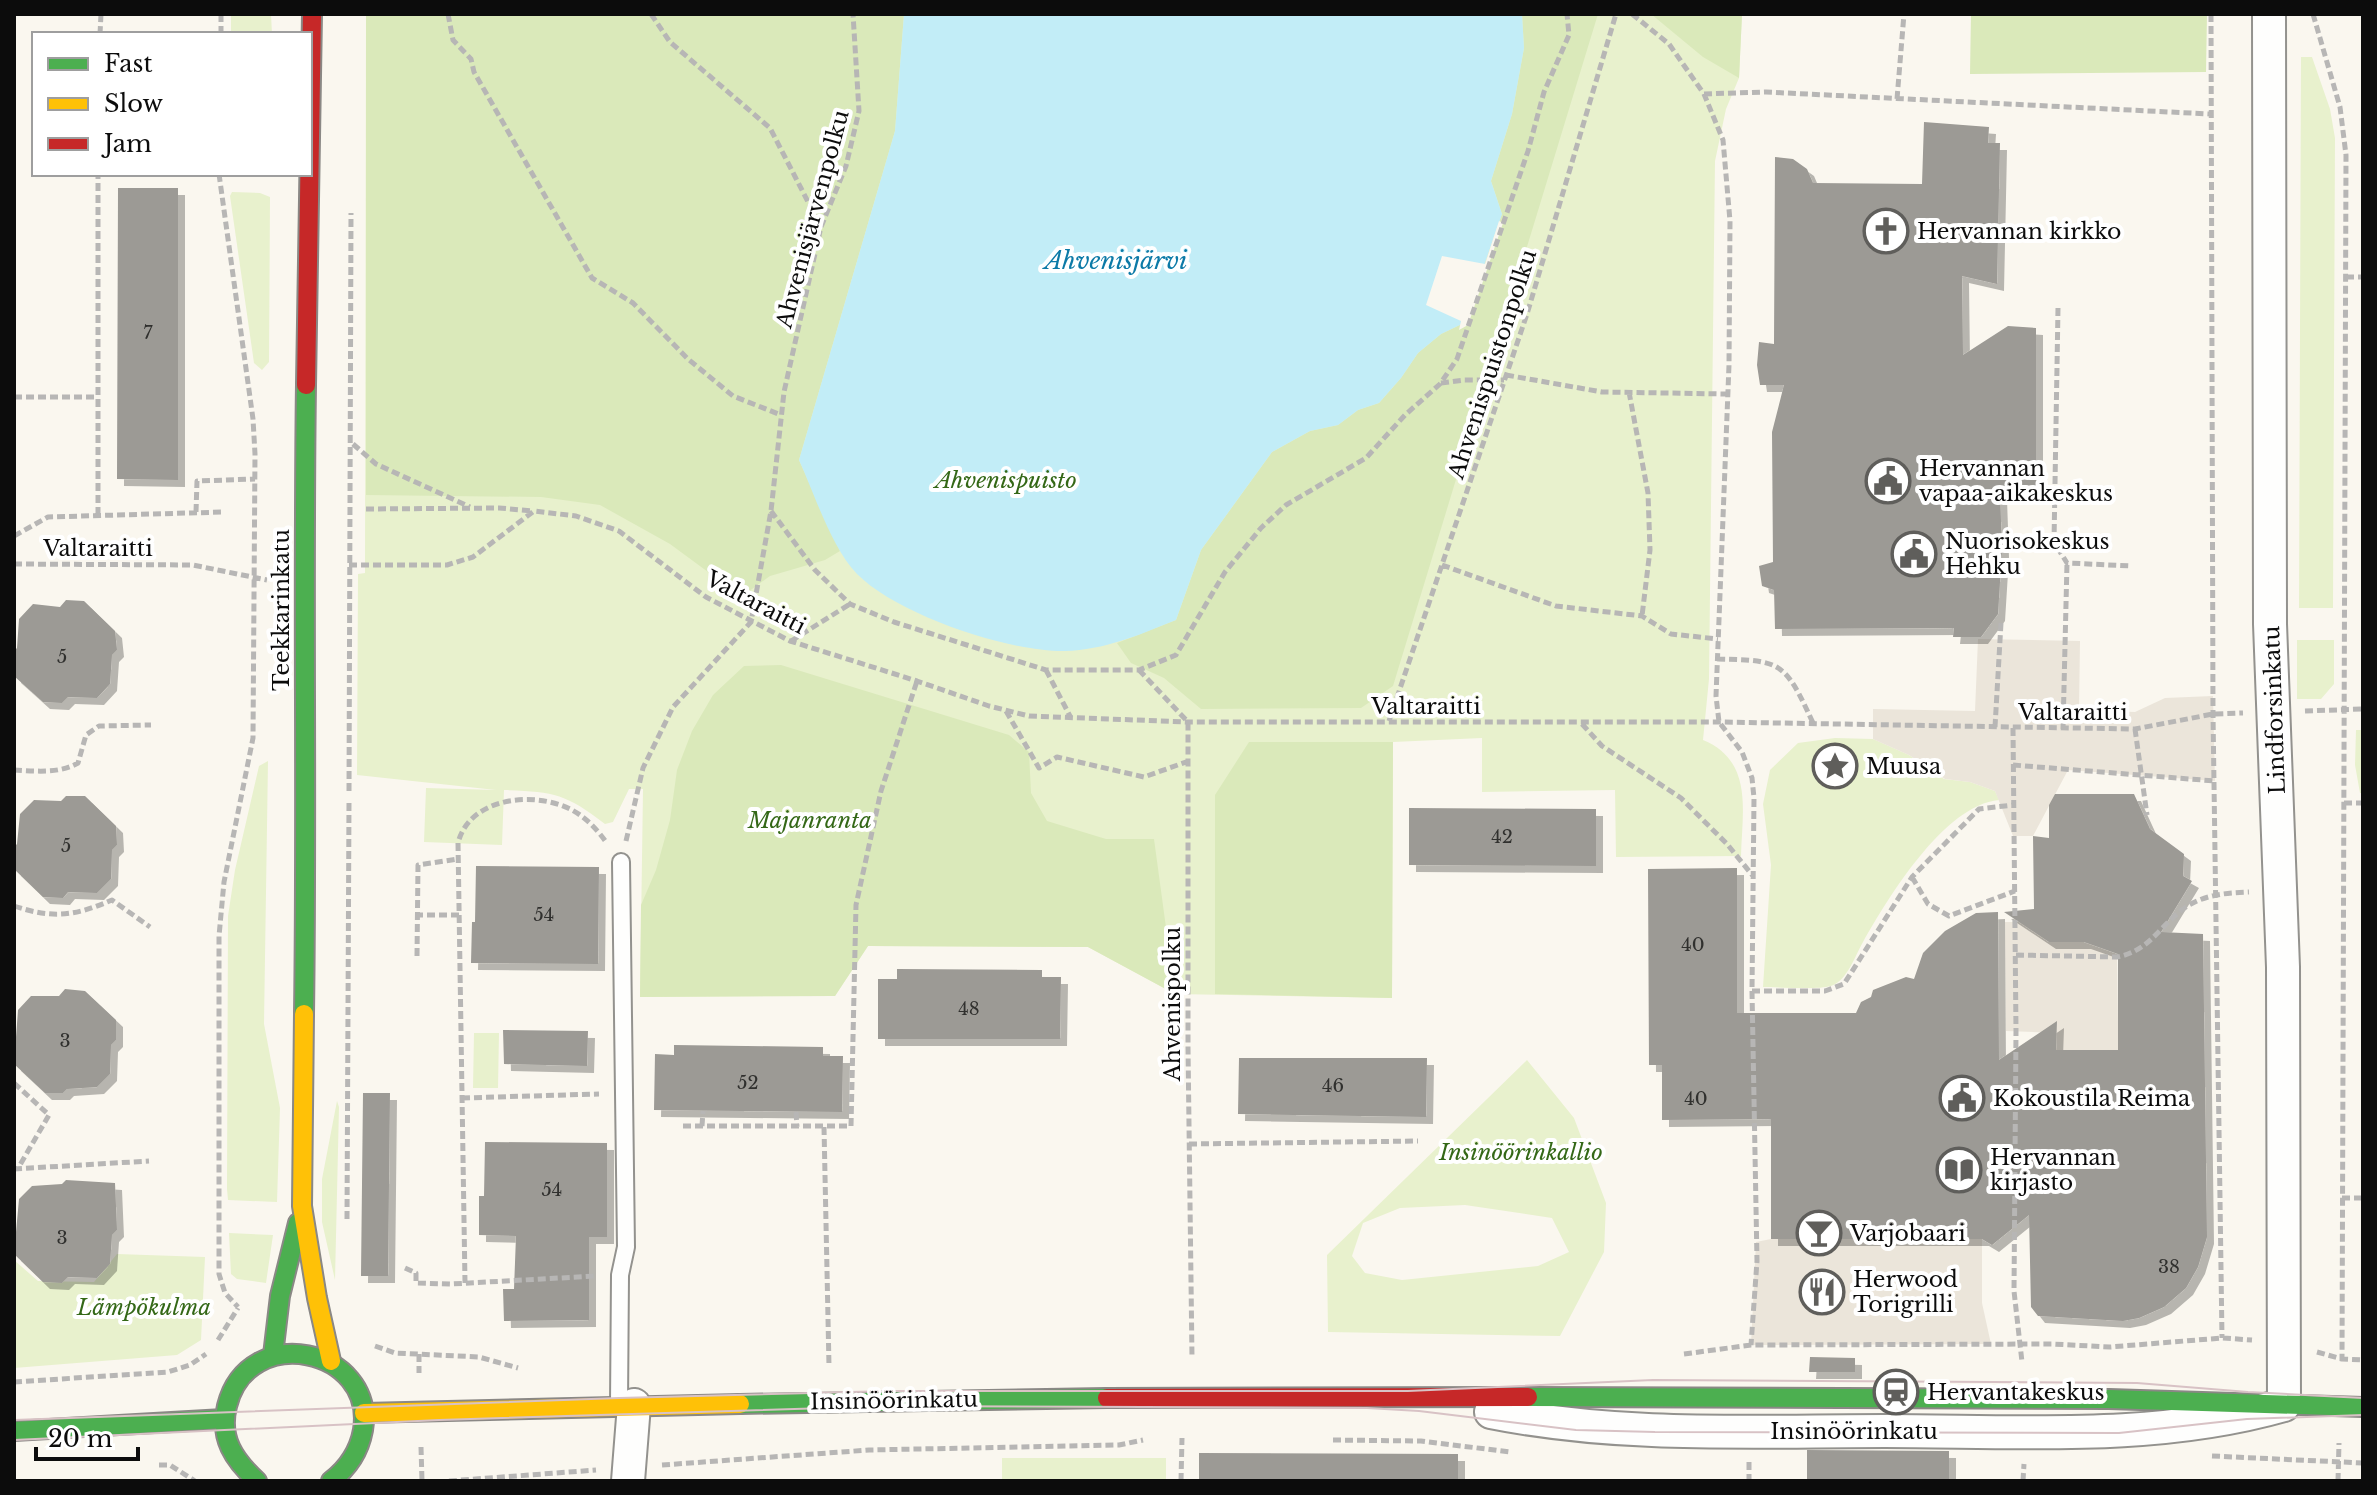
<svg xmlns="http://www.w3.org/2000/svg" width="2377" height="1495" viewBox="0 0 2377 1495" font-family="'Libre Baskerville',serif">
<defs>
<filter id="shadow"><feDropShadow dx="7" dy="7" stdDeviation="0" flood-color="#0004"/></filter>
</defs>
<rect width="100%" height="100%" fill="#faf7ef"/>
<!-- green -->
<path fill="#e8f1cd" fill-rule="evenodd" d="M231,14H271L272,34H231Z
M366,14H1742L1739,78L1726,109L1715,161L1709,679L1703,740C1754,761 1742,812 1741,856L1616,857L1615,790L1482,792V738L1393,742L1392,998L1175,994L1088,947L868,946L835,996L640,997L643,789H629L613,822L605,824C565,793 554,792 504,790L502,845L424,842L426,788L496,790L357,775L358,574L365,573Z
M2301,57H2312L2330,109L2335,138L2333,608H2299Z
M232,192L260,193L270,197L269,362L262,370L254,363L230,196Z
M2297,640H2334V684L2321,699H2297Z
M2356,730H2363V793H2360L2355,765Z
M1835,738L1873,739L1909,755L1944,779L1970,782L1995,791L1999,800C1944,805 1888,898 1863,942C1855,956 1847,981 1831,986C1817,990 1780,987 1763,987L1771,865L1763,804L1770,770L1798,743Z
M268,761L264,1024L280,1108L277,1202L228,1200L227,1189L228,916L235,870L259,766Z
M474,1033H499L498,1088H473Z
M1527,1060L1574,1118L1606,1203L1604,1252L1560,1336L1328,1332L1327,1255ZM1465,1205L1552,1218L1569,1252L1538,1266L1402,1280L1365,1273L1352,1256L1363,1223L1400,1208Z
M337,1101L339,1107L335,1280L322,1222V1179Z
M229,1233L273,1235L266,1283L237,1279L231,1274Z
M117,1254L205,1257L201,1340L177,1355L14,1368V1260L38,1281L94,1282Z
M1002,1458H1166V1481H1002Z"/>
<!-- forest -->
<path fill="#dae9ba" d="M366,14H904L895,131L799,460L840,551L825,560L770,576L748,592L723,583L670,544L600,505L541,497L366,495Z
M1522,14H1598L1393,686L1361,708L1201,709L1164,678L1131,663L1117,643L1176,620L1201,550L1272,452L1310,431L1338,425L1358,410L1379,403L1401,378L1418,353L1441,334L1464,323L1502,214L1491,181L1512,114L1524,48Z
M1651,14H1742L1739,78L1703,57Z
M1971,14H2207L2206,72L1970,74Z
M781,665L1009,735L1029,752L1031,793L1047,821L1106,839H1154L1175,994L1088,947L868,946L835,996L640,997L641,905L656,870L670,820L677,770L692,731L713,695L744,666Z
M1249,742H1393L1392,998L1215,994V795Z"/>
<!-- plaza -->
<path fill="#ebe5da" d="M1978,639L2080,641L2079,710L2135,712L2165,698L2213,696L2215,781L2068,770L2033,836H2013L1995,791L1970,782L1945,779L1909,755L1873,739V709L1975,711Z
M2005,922H2020L2049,942H2084L2117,954L2118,1023L2134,1030L2135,1050H2056V1033L2006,1031Z
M1771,1239H1982V1303L1991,1344L1751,1345L1756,1242Z"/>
<!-- water -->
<path fill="#c2edf7" d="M904,14H1522L1524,48L1512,114L1491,181L1502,214L1464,323L1441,334L1418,353L1401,378L1379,403L1358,410L1338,425L1310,431L1272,452L1201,550L1176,620C1139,635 1104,650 1065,651C1008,652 898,615 857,574C831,547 815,495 799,460L895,131Z"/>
<!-- pier -->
<path fill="#faf7ef" d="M1499,221L1503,223L1468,325L1459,330L1461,321L1426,305L1442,256L1485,264Z"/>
<!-- building -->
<path fill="#9c9a95" filter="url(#shadow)" d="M1924,122L1989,127L1988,143H2000L1997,284L1962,276L1963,355L2008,326L2036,328V494L2000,492L2002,550L1998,614L1981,637H1953L1954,628L1775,629L1774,590L1762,586L1759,566L1773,562L1772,432L1784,385H1760L1757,365L1759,342L1774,344L1775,157L1793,159L1807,169L1813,183L1922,184Z
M118,188H178V480L117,479Z
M66,600L84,601L115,631L117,650L112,655L110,684L97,698L68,697L62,703L43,702L14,676V651L17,648L19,619L33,604L60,607Z
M2055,794H2134L2150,829L2184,854L2183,876L2192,881L2161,932L2203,934L2207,1237L2198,1267L2186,1288L2164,1307L2139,1318L2123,1321L2038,1316L2031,1307L2029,1215L1992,1245L1982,1239H1771V1119L1662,1120V1065H1649L1648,869L1737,868V1013H1856L1861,1002L1871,997L1873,990L1906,977L1914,979L1923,953L1945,931L1976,913L1998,912L1999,1060L2057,1021L2056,1050H2118V954L2084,942H2049L2004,912L2034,909L2033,836L2049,838V805Z
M66,796H85L116,826L117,845L112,850L111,879L97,893L68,892L63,898L43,897L14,869V847L17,844L20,814L34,800L61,801Z
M1409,808L1596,809V866L1409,865Z
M476,866L599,867L598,964L471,963L472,922H475Z
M897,969L1042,970V977H1061L1060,1039H878V979H897Z
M65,989L85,991L116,1020V1040L111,1045L110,1074L97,1087L67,1089L63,1093H45L14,1064L18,1010L31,996H59Z
M503,1030L588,1031L587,1066L504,1064Z
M674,1045L823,1047V1056H843L842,1112L654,1110L655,1054L674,1055Z
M1239,1058H1427L1426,1117L1238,1114Z
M363,1093H390L388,1276H361Z
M485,1142L607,1143V1237H589V1320L504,1321L503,1289H514L516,1236L479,1235V1196H484Z
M66,1180L115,1183L117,1230L112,1235L110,1264L97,1278L68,1277L62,1283L43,1282L14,1254L19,1199L32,1186L62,1184Z
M1810,1357L1855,1358V1372H1809Z
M1807,1450L1949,1451V1481H1807Z
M1199,1453L1458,1454V1481H1199Z"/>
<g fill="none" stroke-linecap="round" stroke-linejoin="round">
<!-- lane casing -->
<g stroke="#93928e" stroke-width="20">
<path id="lane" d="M619,1404L620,1275L626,1247L621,862"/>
</g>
<!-- street casing -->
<g stroke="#93928e" stroke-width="36">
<path id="street" d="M1491,1412C1620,1438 1753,1431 1885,1431C2017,1431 2155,1442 2284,1405L2283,967L2270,624L2269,14
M628,1481L634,1405"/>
</g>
<!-- fast casing -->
<g stroke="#8a8885" stroke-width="22">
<path id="fast" d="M304,1014C307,804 303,595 306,385
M273,1355L280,1296L298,1223
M1528,1397L2109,1399L2363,1407
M740,1404L1107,1398
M14,1431L224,1419
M257,1481C234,1460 219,1438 227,1406C248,1321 376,1348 363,1430C359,1452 348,1468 331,1481"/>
</g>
<!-- slow casing -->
<g stroke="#8a8885" stroke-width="22">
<path id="slow" d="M304,1014L302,1206L317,1298L331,1361
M364,1413L740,1404"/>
</g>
<!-- jam casing -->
<g stroke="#8a8885" stroke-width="22">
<path id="jam" d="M306,385L312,14
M1107,1398L1528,1397"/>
</g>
<!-- path -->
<path stroke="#b7b6b5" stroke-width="5" stroke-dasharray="8 4" stroke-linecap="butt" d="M448,14L453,40L471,59L474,72L592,278L633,303L688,359L733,396L781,415
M651,14L670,42L770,128L821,227
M1632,14L1669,44L1704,94L1723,140L1730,221L1729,365L1716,696L1719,722L1742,752L1752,778L1754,798L1752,991L1757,1261L1751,1345
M2211,14L2213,714L2222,1338
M2313,14L2340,107L2346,155L2342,1361
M100,34L101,14
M221,34V14
M1704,94L1766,92L2210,114
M1897,99L1904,14
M219,174L253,419L255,454L253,738L224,882L219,936V1274L225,1293L238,1307
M2346,277H2363
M2058,308L2054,542L2067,563L2131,566
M1506,375L1602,392L1728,394
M1441,383L1464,380H1504
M1629,392L1648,493L1650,550L1642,616
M14,397H98
M353,444L376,464L470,507
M366,509L499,508L533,511
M771,511L815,570L850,604L894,622L1046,670H1139L1176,655L1225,572L1261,528L1286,505L1366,458L1405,415L1440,384L1457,359L1528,151L1544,92L1569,35L1567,14
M196,512L197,481L255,479
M98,515V174
M14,536L48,517L223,512
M14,564L193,565L267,580
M349,565H447L473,557L534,511L576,516L619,531L706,597L790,641L917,681L989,706L1029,716L1188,722H1719L2135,729L2213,714L2243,713
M1442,565L1556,606L1642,616L1671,634L1718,639
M791,641L850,604
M1717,659C1782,660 1785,662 1813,723
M1046,670L1071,718
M1139,670L1188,722V1047L1192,1358
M1006,711L1039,768L1057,757L1144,777L1189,761
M2305,711L2363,709
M1389,721L1527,314L1616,14
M1582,724L1602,746L1681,798L1727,844L1753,876
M1995,727L2001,623
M2013,728L2016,1031L2014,1291L2022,1362
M2063,729L2067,563
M2135,729L2147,815
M2013,765L2215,781
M14,770C35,771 59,774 78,763L86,735L99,726L151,725
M349,791L351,213
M2344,803H2363
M626,841L643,768L673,707L751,622L771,511L784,392L821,227L846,166L859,111L853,14
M1912,877L1928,904L1949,916L2015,891
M14,906C53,919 75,916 112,900L150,927
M415,915H459
M2016,955L2117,957C2147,951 2156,932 2178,913C2199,895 2223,893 2249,892
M417,956L418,865L458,859
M1752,991H1825L1844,984L1912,877L1979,809L2013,805
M14,1083L49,1115L17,1170
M462,1098L599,1094
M796,1112L797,1127
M683,1126H851L856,905L881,791L917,681
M702,1126L703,1111
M824,1127L829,1366
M1189,1144L1418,1141
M14,1169L149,1161
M2342,1198H2363
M347,1219L349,801
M405,1268L416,1273V1283L451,1284L596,1276
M465,1283L458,843C470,794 544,789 580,815C590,822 599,832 606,842
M218,1340L238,1308
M375,1346L395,1353L479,1357L518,1368
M2317,1352L2342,1359L2363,1360
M419,1354V1373
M1684,1354L1751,1345L2052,1344L2110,1347L2222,1338L2252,1340
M14,1382L168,1372L190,1365L206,1354
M1333,1440L1421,1441L1510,1452
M421,1447L422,1481
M2212,1456L2363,1463
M1749,1462V1481
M159,1465H170L195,1481
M662,1465L869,1450L1119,1445L1143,1440
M449,1481L596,1470
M1181,1481L1182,1438
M2023,1481L2024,1464
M2338,1481L2339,1443"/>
<!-- lane -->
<use href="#lane" stroke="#fefefd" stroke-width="16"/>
<!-- street -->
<use href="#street" stroke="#fefefd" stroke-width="32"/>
<!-- fast -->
<use href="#fast" stroke="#4caf50" stroke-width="18"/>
<!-- slow -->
<use href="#slow" stroke="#ffc107" stroke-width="18"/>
<!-- jam -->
<use href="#jam" stroke="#c62828" stroke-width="18"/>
<!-- tram -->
<path stroke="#d8c2c5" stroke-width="2" d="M14,1420L619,1398L890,1391H1408L1653,1380L2137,1383L2248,1392L2363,1398
M14,1440L439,1420L892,1406L1367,1408L1419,1411L1576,1430L1655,1432L2119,1433L2247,1419L2363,1415"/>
</g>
<!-- icons -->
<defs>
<g id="church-ring" transform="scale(2.3)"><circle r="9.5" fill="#fff" stroke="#5f5e5b" stroke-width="1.5"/><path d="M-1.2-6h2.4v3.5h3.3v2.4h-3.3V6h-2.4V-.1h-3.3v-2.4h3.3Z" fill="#5f5e5b"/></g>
<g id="civic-ring" transform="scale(2.3)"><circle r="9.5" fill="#fff" stroke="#5f5e5b" stroke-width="1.5"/><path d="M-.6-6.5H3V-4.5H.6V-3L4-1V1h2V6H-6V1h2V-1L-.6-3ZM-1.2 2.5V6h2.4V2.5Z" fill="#5f5e5b"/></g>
<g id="sight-ring" transform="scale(2.3)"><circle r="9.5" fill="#fff" stroke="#5f5e5b" stroke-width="1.5"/><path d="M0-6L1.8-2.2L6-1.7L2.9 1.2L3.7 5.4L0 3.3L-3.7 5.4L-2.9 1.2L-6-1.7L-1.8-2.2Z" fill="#5f5e5b"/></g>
<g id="library-ring" transform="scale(2.3)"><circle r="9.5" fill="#fff" stroke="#5f5e5b" stroke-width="1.5"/><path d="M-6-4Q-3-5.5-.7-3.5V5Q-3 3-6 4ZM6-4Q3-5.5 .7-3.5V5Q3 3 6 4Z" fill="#5f5e5b"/></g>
<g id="bar-ring" transform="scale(2.3)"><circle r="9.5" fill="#fff" stroke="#5f5e5b" stroke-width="1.5"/><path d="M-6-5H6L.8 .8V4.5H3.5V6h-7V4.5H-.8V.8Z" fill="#5f5e5b"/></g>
<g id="restaurant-ring" transform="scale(2.3)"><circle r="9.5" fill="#fff" stroke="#5f5e5b" stroke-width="1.5"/><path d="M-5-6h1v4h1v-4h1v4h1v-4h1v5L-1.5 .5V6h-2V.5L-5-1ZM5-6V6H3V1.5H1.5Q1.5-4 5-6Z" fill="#5f5e5b"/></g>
<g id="station-ring" transform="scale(2.3)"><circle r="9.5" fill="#fff" stroke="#5f5e5b" stroke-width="1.5"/><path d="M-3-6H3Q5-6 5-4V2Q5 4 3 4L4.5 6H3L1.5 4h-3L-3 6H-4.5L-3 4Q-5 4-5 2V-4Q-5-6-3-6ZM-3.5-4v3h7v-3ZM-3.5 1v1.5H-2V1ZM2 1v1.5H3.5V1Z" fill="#5f5e5b"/></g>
</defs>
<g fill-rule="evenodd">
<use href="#church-ring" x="1886" y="231"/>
<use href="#civic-ring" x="1888" y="481"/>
<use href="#civic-ring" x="1914" y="554"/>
<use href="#sight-ring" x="1835" y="766"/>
<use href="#civic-ring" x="1962" y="1098"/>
<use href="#library-ring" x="1959" y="1170"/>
<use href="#bar-ring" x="1819" y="1233"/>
<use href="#restaurant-ring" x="1822" y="1292"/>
<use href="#station-ring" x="1896" y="1392"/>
</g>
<g text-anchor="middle" stroke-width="8" stroke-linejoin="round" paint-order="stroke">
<!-- number labels -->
<g font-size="18" fill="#30302e">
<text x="148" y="339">7</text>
<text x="62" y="663">5</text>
<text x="1502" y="843">42</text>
<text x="66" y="852">5</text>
<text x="544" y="921">54</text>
<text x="1693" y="951">40</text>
<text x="969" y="1015">48</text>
<text x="65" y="1047">3</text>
<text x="748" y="1089">52</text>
<text x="1333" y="1092">46</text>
<text x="1696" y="1105">40</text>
<text x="552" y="1196">54</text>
<text x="62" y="1244">3</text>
<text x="2169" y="1273">38</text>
</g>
<!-- street labels -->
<g font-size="22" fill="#0c0c0c" stroke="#fff">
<text transform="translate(812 219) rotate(-75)" y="8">Ahvenisjärvenpolku</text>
<text transform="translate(1492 364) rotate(-72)" y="8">Ahvenispuistonpolku</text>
<text x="98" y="556">Valtaraitti</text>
<text transform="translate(756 602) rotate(28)" y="8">Valtaraitti</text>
<text transform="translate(281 610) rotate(-90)" y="8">Teekkarinkatu</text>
<text x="1426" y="714">Valtaraitti</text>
<text transform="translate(2274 710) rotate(-92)" y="8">Lindforsinkatu</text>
<text x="2073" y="720">Valtaraitti</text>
<text transform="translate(1172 1004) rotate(-90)" y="8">Ahvenispolku</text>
<text transform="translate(894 1400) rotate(-1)" y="8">Insinöörinkatu</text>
<text x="1854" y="1439">Insinöörinkatu</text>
</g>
<!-- poi labels -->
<g font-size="22" fill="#0c0c0c" stroke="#fff" text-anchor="start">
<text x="1917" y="239">Hervannan kirkko</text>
<text x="1919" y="476">Hervannan<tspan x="1919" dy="25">vapaa-aikakeskus</tspan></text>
<text x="1945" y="549">Nuorisokeskus<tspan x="1945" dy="25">Hehku</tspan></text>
<text x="1866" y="774">Muusa</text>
<text x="1993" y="1106">Kokoustila Reima</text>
<text x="1990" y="1165">Hervannan<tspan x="1990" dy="25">kirjasto</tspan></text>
<text x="1850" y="1241">Varjobaari</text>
<text x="1853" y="1287">Herwood<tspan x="1853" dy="25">Torigrilli</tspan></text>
<text x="1927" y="1400">Hervantakeskus</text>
</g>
<!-- park labels -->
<g font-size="22" font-style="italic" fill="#346817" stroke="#fff">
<text x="1006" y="488">Ahvenispuisto</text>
<text x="810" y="828">Majanranta</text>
<text x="1521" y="1160">Insinöörinkallio</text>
<text x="144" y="1315">Lämpökulma</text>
</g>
<!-- water labels -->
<g font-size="24" font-style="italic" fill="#0c7aa7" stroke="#fff">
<text x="1116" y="269">Ahvenisjärvi</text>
</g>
</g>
<!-- border -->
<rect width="2377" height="1495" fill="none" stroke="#0c0c0c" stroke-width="32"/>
<!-- legend -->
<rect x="32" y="32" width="280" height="144" fill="#ffffff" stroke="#9e9e9e" stroke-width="2"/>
<rect x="48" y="58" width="40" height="12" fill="#4caf50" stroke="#9e9e9e" stroke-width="2"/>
<text x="104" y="72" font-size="24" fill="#0c0c0c">Fast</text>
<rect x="48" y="98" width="40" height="12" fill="#ffc107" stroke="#9e9e9e" stroke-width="2"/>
<text x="104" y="112" font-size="24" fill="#0c0c0c">Slow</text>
<rect x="48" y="138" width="40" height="12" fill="#c62828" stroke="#9e9e9e" stroke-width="2"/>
<text x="104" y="152" font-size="24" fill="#0c0c0c">Jam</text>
<!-- scale -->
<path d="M36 1447v12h102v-12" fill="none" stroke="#0c0c0c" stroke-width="4"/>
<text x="48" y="1447" font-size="24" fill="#0c0c0c" stroke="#ffffff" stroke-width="6" paint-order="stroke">20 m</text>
</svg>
